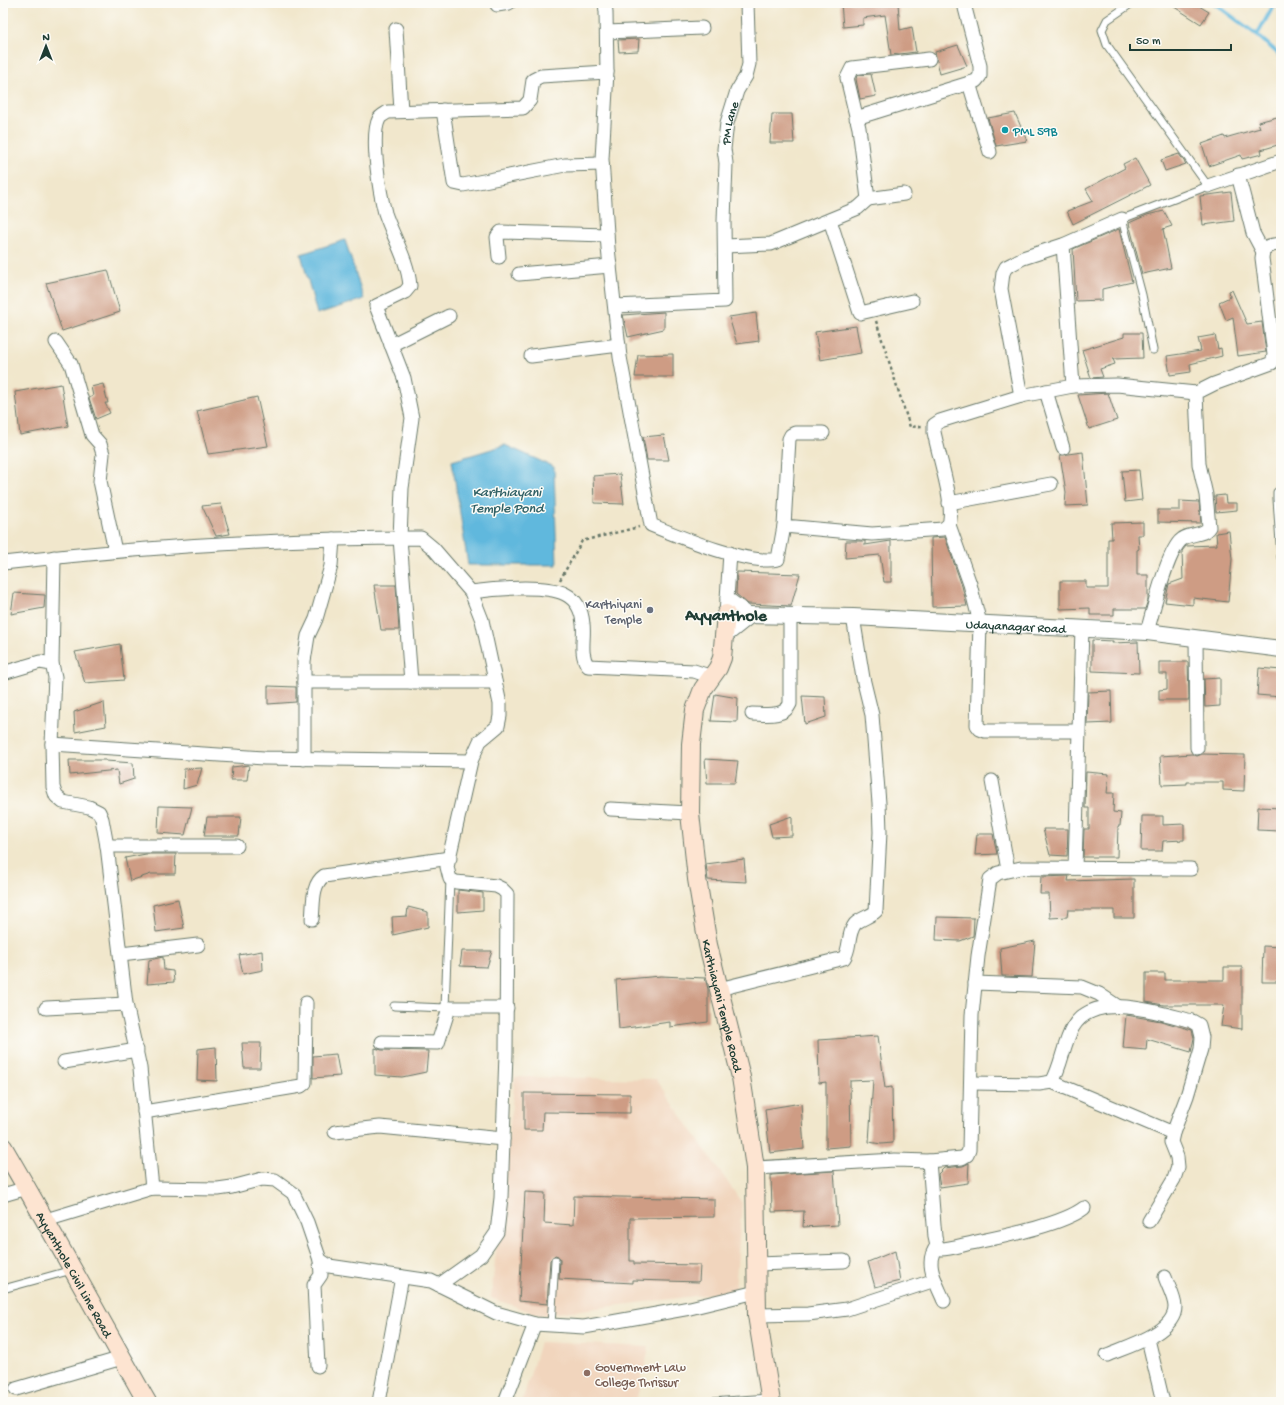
<svg xmlns="http://www.w3.org/2000/svg" width="1284" height="1405" viewBox="0 0 1284 1405" font-family="'Gochi Hand',sans-serif">
<rect width="100%" height="100%" fill="#fdfcf7"/>
<filter id="ink" filterUnits="userSpaceOnUse"><feTurbulence type="fractalNoise" baseFrequency=".025" numOctaves="2"/><feDisplacementMap in="SourceGraphic" scale="8" xChannelSelector="R" yChannelSelector="G"/><feConvolveMatrix kernelMatrix="1 2 1 2 8 2 1 2 1" color-interpolation-filters="sRGB"/></filter>
<filter id="wash" filterUnits="userSpaceOnUse"><feTurbulence type="fractalNoise" baseFrequency=".012" numOctaves="4" result="noise"/><feDisplacementMap in="SourceGraphic" scale="16" xChannelSelector="R" yChannelSelector="G"/><feGaussianBlur stdDeviation="0.9" result="paint"/><feColorMatrix in="noise" values="0 0 0 0 0 0 0 0 0 0 0 0 0 0 0 0 0 1.4 0 .05"/><feComposite in="paint" operator="in"/></filter>
<g filter="url(#wash)">
<rect width="100%" height="100%" fill="#f1e7cc"/>
<!-- built -->
<path fill="#f1d5bd" d="M515,1077L656,1079L742,1203L735,1291L540,1315L491,1298Z
M540,1342L649,1347L636,1402H595L578,1399L576,1402H522Z"/>
<!-- water -->
<path fill="#60b8dd" stroke="#407a88" d="M345,240L364,299L317,314L301,254Z
M505,445L554,467L557,565H468L452,461Z"/>
<g fill="none" stroke-linecap="round" stroke-linejoin="round">
<!-- stream -->
<path stroke="#60b8dd" stroke-width="4" d="M1214,3L1257,35L1281,56
M1257,35L1275,3"/>
</g>
<g id="blocks">
<!-- building -->
<path fill="#ce9c84" d="M841,3H898L900,30L912,27L916,52L891,55L885,15L863,18V25L843,27Z
M1168,3H1194L1209,12L1201,24Z
M639,39L638,51L619,52L618,40Z
M958,45L967,66L940,74L935,52Z
M871,74L876,96L860,99L856,79L857,75Z
M1015,113L1027,141L996,146L988,118Z
M772,114H792L794,143H770Z
M1277,117L1281,133V144L1261,150L1262,154L1242,159L1241,155L1209,166L1202,144L1224,136L1225,138L1260,128L1258,122Z
M1179,154L1186,164L1165,171L1161,160Z
M1135,158L1150,185L1073,224L1067,211L1093,201L1086,189L1125,168L1123,164Z
M1231,192L1234,221L1203,225L1200,196Z
M1164,211L1172,226L1163,229L1171,268L1142,274L1129,223L1147,215Z
M1119,229L1132,282L1102,289V300L1076,301L1073,249Z
M108,270L120,312L62,331L46,283Z
M1232,290L1247,324L1262,322L1266,352L1238,356L1233,317L1226,320L1219,302L1230,297L1229,291Z
M664,312V329L628,337L623,315Z
M756,313L759,341L737,344L729,317Z
M856,326L861,353L820,360L815,332Z
M1124,333H1142L1143,358L1113,359L1115,364L1100,369L1103,377L1091,378L1082,350L1124,337Z
M1215,335L1218,349L1221,348L1222,356L1190,364L1191,372L1170,375L1167,356L1201,351L1198,338Z
M673,354V377H635L638,355Z
M61,384L68,426L20,435L15,392Z
M103,384L108,403H105L110,413L96,419L89,398L93,396L91,387Z
M1108,393L1117,420L1089,429L1078,395Z
M257,397L268,446L208,454L197,411Z
M664,435L669,460H647L643,437Z
M1083,452L1088,505L1065,506L1066,492L1060,455Z
M1139,470L1142,500L1125,502L1122,471Z
M620,474L624,504L594,503L593,476Z
M1225,495L1226,503H1237V510L1216,512L1215,496Z
M1180,501L1199,502L1201,523L1158,522V510H1180Z
M221,504L230,534L216,536L202,506Z
M1143,522V535H1138L1139,549L1137,550V575H1148V600L1145,609H1114V615H1090V608L1060,609V581H1086V588H1108V539H1112L1111,523Z
M1229,531L1232,559L1228,602L1193,598V605L1165,602L1169,584L1183,579L1182,551L1186,546L1217,545L1216,533Z
M945,537L962,586L967,606L932,607L931,538Z
M846,541H865V545L891,541V582H884L880,555L845,558Z
M737,572L800,574L791,606L748,604L736,594Z
M374,585H396L399,630H381Z
M14,593L45,595L44,608L11,614Z
M1092,640L1113,641L1112,643L1138,642L1139,673L1092,671Z
M120,644L124,680L85,683L75,652Z
M1159,662H1188L1189,700H1159V690L1167,689V674H1159Z
M1259,668L1281,670V697L1257,695Z
M1220,678V706L1205,707L1204,679Z
M268,686L296,687V702L268,704Z
M1111,691L1112,723L1087,724L1088,692Z
M715,694L738,698L737,722L711,721Z
M802,696L825,697L826,717L805,724Z
M104,702L106,726L75,732L74,712Z
M1192,754L1197,756L1202,754L1245,755L1244,791L1223,790V782H1187V784L1162,785L1160,756Z
M705,759L738,761L735,783H707Z
M69,760H106V761L133,763L134,779L119,784L117,770L70,775Z
M249,765L247,780H231L232,767Z
M202,768L197,785L183,789L184,769Z
M1086,772L1109,774L1107,793H1114L1113,812L1121,813L1120,826H1118L1117,857H1083L1084,829H1089V808H1085Z
M159,806L192,807L185,835L158,833Z
M1258,807L1281,808V831L1257,830Z
M792,816V836L772,837L769,824Z
M1142,816H1163V825L1184,824V840L1163,841L1162,851H1141Z
M207,817H241L239,836H204Z
M1043,829H1068L1067,856L1050,855Z
M977,834H993L997,854L975,855Z
M146,854H176L175,874H151L130,881L125,858Z
M744,859L746,882L708,880L706,864Z
M1069,876L1068,881L1134,879V918H1114V910H1068L1067,917L1050,918L1049,894H1040L1041,877Z
M458,890L483,893V910L458,912Z
M178,899L184,928L156,932L153,905Z
M408,907L428,912V927L393,935L392,917L407,916Z
M937,917L974,918L973,936L960,941L936,940Z
M1035,941L1032,977L1002,976L1000,948Z
M1263,946L1281,947L1279,982H1262Z
M262,951L263,970L243,974L239,955Z
M462,951H492L487,967L460,966Z
M163,957L164,970L173,971L174,982L147,984L149,960Z
M1224,967H1242V1029L1221,1026L1224,1005H1164L1146,1002V973H1165V980H1224Z
M661,976L705,978L708,989V1022L670,1027V1022L619,1029L616,980Z
M1126,1015L1161,1021L1192,1030L1194,1038L1191,1052L1147,1039L1146,1050L1123,1048Z
M878,1036L885,1088L892,1087L893,1143L881,1144L869,1142L873,1080L850,1081L851,1146L826,1148V1082L819,1083L818,1040Z
M242,1043H261L260,1068H244Z
M216,1047L217,1081L197,1080L198,1049Z
M375,1048L382,1050L428,1051L426,1072L402,1077L375,1075Z
M336,1054L340,1076L313,1078V1056Z
M524,1093L630,1094V1113L543,1112L542,1130H524Z
M801,1103L804,1149L770,1153L765,1109Z
M969,1163L968,1183L940,1187L938,1174L944,1168L963,1166Z
M834,1171L838,1225L803,1227L804,1211L772,1212L771,1175Z
M525,1192L545,1193L544,1223L573,1225L574,1196L714,1199V1217L630,1218V1261H634V1264L700,1265L699,1282L633,1280V1283L559,1279L560,1260L558,1256L555,1255L550,1260L547,1304L519,1301Z
M895,1251L900,1281L875,1287L868,1262Z"/>
</g>
</g>
<g filter="url(#ink)">
<use href="#blocks" fill-opacity="0" stroke="#687869" stroke-width="1"/>
<g fill="none" stroke-linecap="round" stroke-linejoin="round">
<!-- service casing -->
<g stroke="#687869" stroke-width="9">
<path id="service" d="M1132,3L1107,20L1102,30L1107,45L1208,186L1122,219L1142,295L1153,350
M1281,489L1277,492V499L1281,558
M394,1006L447,1008
M445,1008L450,879
M3,1289L72,1270
M551,1325L555,1260
M711,1402L770,1398"/>
</g>
<!-- minor casing -->
<g stroke="#687869" stroke-width="15">
<g id="minor">
<path d="M605,3L606,12L607,72L602,159L608,248L620,357L651,525C680,537 749,566 778,559L784,526"/>
<path d="M497,5L509,3"/>
<path d="M396,29L401,111"/>
<path d="M607,32L702,28"/>
<path d="M969,83L990,152"/>
<path d="M443,110L454,183L463,185L565,165L602,164"/>
<path d="M856,118L976,81L980,76V66L965,8"/>
<path d="M1238,175L1253,233L1262,250"/>
<path d="M1208,186L1281,161"/>
<path d="M868,199L904,194"/>
<path d="M830,220L860,313L912,301"/>
<path d="M725,246L771,244L858,208L868,199L859,128L847,78L852,68L929,59"/>
<path d="M499,257L497,237L501,232L607,235"/>
<path d="M519,274L610,266"/>
<path id="s1" d="M615,306L725,301L724,221L726,163L724,149L727,123L737,91L746,76L749,64L747,3"/>
<path d="M56,342L71,364L92,435L100,444L103,454L100,481L115,551"/>
<path d="M391,345L449,316"/>
<path d="M531,356L619,345"/>
<path d="M1073,386L1117,385L1196,393"/>
<path d="M1046,391L1063,448"/>
<path d="M1021,396L1001,289L1003,273L1006,267L1012,264L1023,258L1063,245L1122,219"/>
<path d="M823,433H795L791,435L789,439L784,526L872,534L943,529C947,526 950,524 950,519C953,499 938,453 934,432V425L940,421L1021,396L1073,386L1063,245"/>
<path d="M949,503L1051,484"/>
<path d="M949,525L970,584L980,623L977,725L980,729L985,731H1078"/>
<path d="M54,557L52,664L55,677L52,744L53,787L56,796L63,802L89,807L99,812L102,819L107,846L126,1004L140,1068L152,1188"/>
<path d="M3,563C142,547 282,538 421,538L433,548L471,592L482,620L500,704V716L498,726L480,741L471,761L447,867L450,879L456,882L496,886L502,889L507,894L506,1053L501,1198L497,1232L481,1255L439,1285"/>
<path d="M471,592C493,589 545,584 565,594C577,600 582,611 583,624C585,637 579,654 588,666L694,671L712,677"/>
<path d="M727,598L750,615"/>
<path d="M726,614L730,553"/>
<path d="M1147,632C1153,611 1166,556 1180,541C1188,532 1203,537 1209,527L1206,495L1199,464L1196,393L1214,384L1272,363L1274,355L1262,258C1263,245 1270,245 1281,244"/>
<path d="M1196,638L1197,748"/>
<path d="M3,673L40,662L52,664"/>
<path d="M304,682H495"/>
<path d="M411,682L400,538L402,488L412,418L404,378L376,306L405,292L410,286C408,260 393,237 385,213C380,194 370,136 379,119C380,116 385,114 388,112L523,108L530,100L533,80L541,76L607,72"/>
<path d="M752,714C764,714 784,718 790,704V616"/>
<path d="M52,744L264,758L471,761"/>
<path d="M304,759V661L308,636L316,619L331,566L333,539"/>
<path d="M992,781L1008,870"/>
<path d="M610,809L690,813"/>
<path d="M107,846H237"/>
<path d="M1075,868L1082,628"/>
<path d="M312,919C314,905 311,885 324,876L450,858"/>
<path d="M121,954L198,945"/>
<path d="M975,983L1082,987L1099,994L1117,1006"/>
<path d="M719,989L844,958C851,948 847,934 855,924C861,918 870,917 876,911L880,832L879,803L872,715L863,678L853,617"/>
<path d="M46,1008L126,1004"/>
<path d="M447,1008H507"/>
<path d="M382,1042L438,1043L449,1008"/>
<path d="M64,1062L137,1050"/>
<path d="M1052,1082L1173,1133"/>
<path d="M971,1083L1039,1084L1052,1082C1062,1065 1063,1044 1073,1027C1095,990 1160,1013 1192,1021L1199,1025L1202,1037L1201,1049L1187,1096L1173,1133L1171,1142L1177,1157L1178,1167L1174,1179L1149,1221"/>
<path d="M144,1112L301,1086L305,1083L306,1003"/>
<path d="M335,1132L380,1127L503,1139"/>
<path d="M929,1161L935,1237L937,1246L941,1249C951,1249 962,1245 972,1243C1000,1237 1062,1225 1084,1208"/>
<path d="M755,1168L895,1160L929,1161L962,1158L967,1155L969,1150L972,1015L978,956L990,879L998,873L1021,868L1191,869"/>
<path d="M3,1195L27,1188"/>
<path d="M46,1220L152,1188L218,1189L232,1187L262,1179L275,1180L293,1193L307,1222L320,1260L329,1266L431,1281L496,1313L535,1324L551,1325L584,1327L690,1308L756,1292"/>
<path d="M937,1246C923,1263 937,1284 944,1301"/>
<path d="M756,1264L844,1261"/>
<path d="M757,1315L808,1314L847,1309L935,1280"/>
<path d="M1148,1339L1163,1402"/>
<path d="M1107,1355C1126,1347 1175,1333 1175,1307C1175,1298 1168,1286 1165,1277"/>
<path d="M318,1366L314,1285L321,1275L320,1260"/>
<path d="M16,1389L122,1358"/>
<path d="M379,1402L402,1277"/>
<path d="M505,1402L535,1324"/>
</g>
</g>
<!-- tertiary casing -->
<g stroke="#687869" stroke-width="18">
<g id="tertiary">
<path id="s2" d="M749,615L853,617L1147,632L1281,649"/>
<path d="M725,635L750,615"/>
</g>
</g>
<!-- secondary casing -->
<g stroke="#687869" stroke-width="20">
<g id="secondary">
<path id="s3" d="M726,614L722,658L718,668L703,689L695,710L691,744L690,813L697,879L708,945L741,1077L751,1141L755,1168L757,1315L771,1402"/>
<path id="s4" d="M3,1147C52,1231 99,1317 147,1402"/>
</g>
</g>
<!-- path -->
<path stroke="#687869" stroke-width="2.5" stroke-dasharray="3 3" stroke-linecap="butt" d="M876,321L910,427L922,426
M560,580L582,541L639,527"/>
<!-- service -->
<use href="#service" stroke="#fff" stroke-width="7"/>
<!-- minor -->
<use href="#minor" stroke="#fff" stroke-width="13"/>
<!-- tertiary -->
<use href="#tertiary" stroke="#fff" stroke-width="16"/>
<!-- secondary -->
<use href="#secondary" stroke="#fde4d1" stroke-width="18"/>
</g>
</g>
<!-- markers -->
<circle fill="#0f9aa8" stroke="#fdfcf7" stroke-width="1.5" cx="1005" cy="130" r="4"/>
<circle fill="#6b7280" stroke="#fdfcf7" stroke-width="1.5" cx="650" cy="610" r="4"/>
<circle fill="#8d6e63" stroke="#fdfcf7" stroke-width="1.5" cx="587" cy="1373" r="4"/>
<g text-anchor="middle" stroke-width="3" stroke-linejoin="round" paint-order="stroke">
<!-- street labels -->
<g font-size="13" fill="#1f3d34" stroke="#fdfcf7">
<text dy="5" stroke="none"><textPath href="#s1" startOffset="289">PM Lane</textPath></text>
<text dy="5" stroke="none"><textPath href="#s2" startOffset="267">Udayanagar Road</textPath></text>
<text dy="5" stroke="none"><textPath href="#s3" startOffset="402">Karthiayani Temple Road</textPath></text>
<text dy="5" stroke="none"><textPath href="#s4" startOffset="146">Ayyanthole Civil Line Road</textPath></text>
</g>
<!-- culture labels -->
<g font-size="13" fill="#0d838f" stroke="#fdfcf7" text-anchor="start">
<text x="1013" y="135">PML 59B</text>
</g>
<!-- worship labels -->
<g font-size="13" fill="#5b616d" stroke="#fdfcf7" text-anchor="end">
<text x="642" y="608">Karthiyani<tspan x="642" dy="15">Temple</tspan></text>
</g>
<!-- education labels -->
<g font-size="13" fill="#785e54" stroke="#fdfcf7" text-anchor="start">
<text x="595" y="1371">Government Law<tspan x="595" dy="15">College Thrissur</tspan></text>
</g>
<!-- water labels -->
<g font-size="14" font-style="italic" fill="#326267" stroke="#fdfcf7">
<text x="507" y="496">Karthiayani<tspan x="507" dy="16">Temple Pond</tspan></text>
</g>
<!-- district labels -->
<g font-size="17" font-weight="bold" fill="#1f3d34" stroke="#fdfcf7">
<text x="726" y="620">Ayyanthole</text>
</g>
</g>
<!-- margin -->
<rect width="1284" height="1405" fill="none" stroke="#fdfcf7" stroke-width="16"/>
<!-- north arrow -->
<g transform="translate(46 46)" stroke="#fdfcf7" stroke-width="3" paint-order="stroke">
<path d="M0-3L7 15L0 10L-7 15Z" fill="#1f3d34"/>
<text y="-6" font-size="11" font-weight="bold" text-anchor="middle" fill="#1f3d34">N</text>
</g>
<!-- scale -->
<path d="M1130 44v6h101v-6" fill="none" stroke="#1f3d34" stroke-width="2"/>
<text x="1136" y="44" font-size="12" fill="#1f3d34" stroke="#fdfcf7" stroke-width="3" paint-order="stroke">50 m</text>
</svg>
